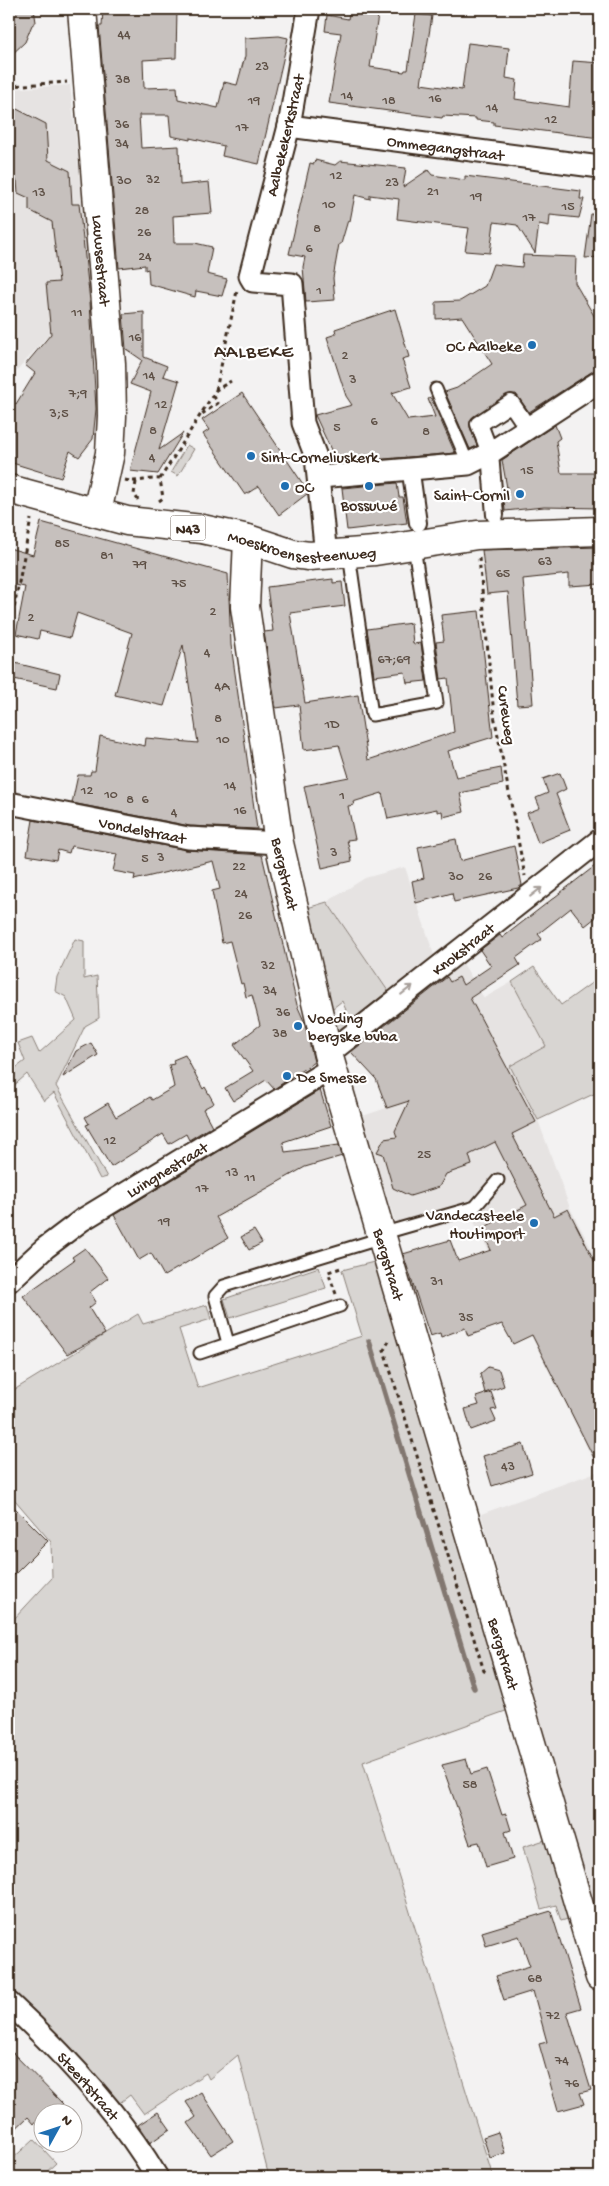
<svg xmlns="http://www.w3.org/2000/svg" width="609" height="2186" viewBox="0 0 609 2186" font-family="'Gochi Hand',sans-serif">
<rect width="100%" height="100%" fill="#f3f2f2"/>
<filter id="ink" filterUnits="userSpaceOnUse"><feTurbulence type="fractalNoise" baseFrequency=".02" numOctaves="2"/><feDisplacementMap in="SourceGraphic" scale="10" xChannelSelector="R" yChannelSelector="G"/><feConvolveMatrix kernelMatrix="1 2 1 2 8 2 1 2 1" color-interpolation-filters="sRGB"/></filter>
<g filter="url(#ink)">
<!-- built -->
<path fill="#e6e3e2" d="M70,85L101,365L66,369L63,355L46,338L9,380V89Z
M405,867L434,955L388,991L327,902L365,878Z
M461,960L484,998L512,982L546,1046L510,1066L538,1120L570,1208L600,1265V1932L481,1514L599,1471L472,1218L400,1236L360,1117L436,1091L429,1044L403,1004Z"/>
<!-- green -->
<path fill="#d8d5d2" stroke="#8a8078" d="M187,445L194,449L178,476L171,472Z
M327,902L388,991L334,1034L329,1022L346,1010L342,1001L328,1012L304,909Z
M75,939L84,941V979L97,976L99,1018L85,1026L56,1086L107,1177L100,1179L54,1093L44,1101L27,1074L9,1090V1073L25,1061L18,1043L32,1038L39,1053L76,1020L66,997L55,991L57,977Z
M534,967L561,1005L600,977V1091L538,1120L510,1066L546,1046L512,982Z
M378,1261L514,1708L363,1762L493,2177H269L238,2055L209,2079L206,2073L144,2114L130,2095L113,2108L23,2004L9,1992V1617L13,1620L52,1578L51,1542L9,1493V1393L138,1314L143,1324L207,1305L211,1319L179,1329L198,1388L362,1336L342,1270Z
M319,1267L326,1288L230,1318L224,1299Z
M554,1837L578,1916L561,1921L556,1905L541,1909L523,1847Z
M34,2139L56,2163L41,2177H9V2162Z"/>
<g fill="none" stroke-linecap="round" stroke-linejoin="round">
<!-- stream -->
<path stroke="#827770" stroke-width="5.5" d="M369,1341L474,1688"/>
</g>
<!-- building -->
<path fill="#c6c0bd" stroke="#3b2a1e" d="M9,9H34L36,22L32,25L25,42L9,57Z
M103,9H177L176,58L143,60L144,88L177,87L178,99L218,108L224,82L237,85L245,56V38L279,36L288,38L259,164L222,156L224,146L190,138V140L171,136L169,115H139L141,148L179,146L180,185L209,182L212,213L173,216L174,243H195L212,247L207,274L227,279L222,296L196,291L195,297L149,284L148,269L145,270V265L119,268L99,26H102Z
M350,9H379L370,67L404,72L405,70H408L416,14L432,16L421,84L462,90L468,43L509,48L506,78L517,80L515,99L569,107L573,61L600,63V138L494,125V122L476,120V118L443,116L442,118L329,103L341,33L325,31L327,15L348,19Z
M9,105L46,124L48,160L70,171L72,204H79L90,301L96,409L93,439L79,457L70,451L61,478L9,462V399L16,404L35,373L25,365L51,334L46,283L59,282L52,222L29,210V198L18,193L17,181L9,176Z
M315,160L335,165L340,161L406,168L403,187L428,170L432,175L465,180V176L581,191L580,199H584L579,218L550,215L549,226L539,224L535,253L517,225L494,222L490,253L465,251L469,228L397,219L399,199L370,195V199L355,195L350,221L348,220L341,244H339L333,278L335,300L306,302L303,267L305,257L289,254L310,163L314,164Z
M591,214L600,215V257L585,258Z
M523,255L576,257L575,283L600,326V369L593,371L529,412L516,394L506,395L471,419L470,427L477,446L470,449L445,392L457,388L492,364L462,317L436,319V302L460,301L485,286L493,264L522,267Z
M395,309L409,357L402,359L411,387L392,393L408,420L435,417L428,399L431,398L455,453L337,463L315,415L352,405L346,396L327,337L336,334L335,329Z
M144,312V357L167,366L163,376L179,381L159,450L183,433L158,474L130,471L151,392L130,384L142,360L126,349L123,314Z
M242,393L307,490V494L279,515L259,486L245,495L203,434L209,430L202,420Z
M555,425L560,438L556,441L561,473H600V508L544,507L505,511L503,488H507L502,460Z
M397,483L399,497H403L407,523L347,530L342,488Z
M41,522L228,574L231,645L257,829L190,826L72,803L78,775H90L91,771H95L100,736L145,746L146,738L198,743L183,645L164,706L115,695L132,633L77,613L70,638L40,631L38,639L16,634L25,587L9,584V548L33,555Z
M600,547V584L569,586V574L523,579L533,704L517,705L508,592L487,594L482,550Z
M333,579V583L342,582L345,606L290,613L305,703L358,695L368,760L454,732L448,678L441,679L436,642L444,641L441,615L479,611L493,737L448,751L456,777L501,768L503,784L460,793L464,812L443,817L442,811L437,812V809L388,819L382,793L353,802L354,805L348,806L355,839L347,840L352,861L322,868L304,786L349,777L339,745L304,750L299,705L276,708L264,632L273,631L267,587Z
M411,623L413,644L421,643L426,681L407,683L405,672L374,676L367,629Z
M11,662L60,674L57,688L9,678Z
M560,773L566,789L556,794L570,830L538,843L527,813L540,808L536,798L548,793L543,779Z
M33,820L186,850L262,855L297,1005L304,1021L314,1062L274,1089L266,1080L233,1101L225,1088L253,1071L234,1045L260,1025L252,995L246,997L243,983L241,984L230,941L222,943L212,891L220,889L213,861L134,880L135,875L113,871L117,854L71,846L69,853L58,850L56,860L27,855Z
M456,839L460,861L514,846L522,885L518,888L454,902L452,893L416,903L412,881L424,878L418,847Z
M600,862V914L585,926L571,908L538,934L542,939L516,958L520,965L470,998L536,1122L512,1134L554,1216L568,1209L600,1272V1470L532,1335L513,1344L502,1324L468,1336L465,1328L441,1337L440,1333L430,1336L425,1321L403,1254L450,1240L458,1261L491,1250L481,1229L527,1205L495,1142L469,1155L472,1165L446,1174L439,1187L410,1196L393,1188L383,1154L377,1152L384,1139L397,1137L395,1131L409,1101L387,1108L376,1079L351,1052L447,977L450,982L459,977L463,985L491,966L480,950L500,935L502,938Z
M91,1043L98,1055L63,1077L76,1051Z
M185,1055L203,1089L205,1087L214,1103L203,1109L212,1126L189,1140L186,1134L169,1144L163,1134L111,1167L86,1125L89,1124L85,1117L108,1103L116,1117L150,1097L152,1100L174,1087L169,1065L174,1064L173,1060Z
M320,1090L331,1126L283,1142L285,1152L339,1145L342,1156L305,1167L216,1217L228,1238L164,1276L151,1253L139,1260L114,1215Z
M254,1230L262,1243L249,1250L241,1237Z
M85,1248L108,1278L90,1292L96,1302L89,1308L105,1334L67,1354L23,1296L74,1260L72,1257Z
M488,1367L499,1370L504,1386L485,1393L480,1374Z
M491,1392L497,1409L491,1410L496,1421L471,1430L465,1409L479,1405L476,1397Z
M523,1444L532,1473L492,1486L483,1456Z
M9,1502L48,1541L9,1580Z
M466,1759L471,1774L487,1769L502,1815L506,1814L511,1830L505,1832L513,1859L486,1867L479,1842L470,1844L442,1765Z
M551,1911L581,2008L567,2012L591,2090L580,2093L584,2104L558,2111L539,2044L547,2042L533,1991L504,2000L496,1976L530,1966L519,1936L486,1946L482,1932Z
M9,2049L63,2104L53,2114H42L34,2124L28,2117L9,2135Z
M201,2092L233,2141L211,2155L188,2123L196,2117L186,2102Z
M158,2112L170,2129L150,2143L138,2125Z
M498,2132L505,2153L490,2158L483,2137Z"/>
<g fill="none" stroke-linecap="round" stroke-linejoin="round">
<!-- service casing -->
<g stroke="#3b2a1e" stroke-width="15">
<path id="service" d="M436,389C446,414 458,438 468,464
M349,554L372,715L437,703L414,546
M381,1234L475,1207L498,1180
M228,1343L215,1296L224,1286L382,1238
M200,1353L340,1306"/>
</g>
<!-- pedestrian casing -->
<g stroke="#3b2a1e" stroke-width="20">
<path id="pedestrian" d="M511,403L528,428L490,453L479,424Z
M490,453L495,515
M411,473L418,523"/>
</g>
<!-- minor casing -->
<g stroke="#3b2a1e" stroke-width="25">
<g id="minor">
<path d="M309,9L289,126L250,276L253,281L292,284L303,423L316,457L326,556"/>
<path id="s1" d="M289,126L600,167"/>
<path d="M320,477L468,464L490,453L600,381"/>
<path id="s2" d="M9,803L188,838L279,843"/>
<path id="s3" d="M328,1054L600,840"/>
<path id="s4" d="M9,1281L45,1248L82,1220L332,1068"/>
<path id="s5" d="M9,2003C64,2054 119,2112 157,2177"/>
</g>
</g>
<!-- tertiary casing -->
<g stroke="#3b2a1e" stroke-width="31">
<g id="tertiary">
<path id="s6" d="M82,9L111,364L112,416L110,453L97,512"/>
<path id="s7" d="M248,539L245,607L279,843L328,1054L600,1977"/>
</g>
</g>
<!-- primary casing -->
<g stroke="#3b2a1e" stroke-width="31">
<g id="primary">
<path id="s8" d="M9,489L127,521L202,529L248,539L293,554L309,556L375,551L477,535L600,531"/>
</g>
</g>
<!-- path -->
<path stroke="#3b2a1e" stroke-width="3" stroke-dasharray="4 4" stroke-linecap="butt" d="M9,86L67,82
M216,390L237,291
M202,414L218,403L213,395
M125,480C138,483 146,478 160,479
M136,482L134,494L138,500
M159,501L163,498L160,479L216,390L231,381
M479,558L494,715L525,876
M9,655L13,614L31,519
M336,1294L328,1272L341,1268
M389,1341L384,1350L484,1671L486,1672"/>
<!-- service -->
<use href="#service" stroke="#fff" stroke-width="11"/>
<!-- pedestrian -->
<use href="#pedestrian" stroke="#fff" stroke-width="16"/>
<!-- minor -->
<use href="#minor" stroke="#fff" stroke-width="21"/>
<!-- tertiary -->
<use href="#tertiary" stroke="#fff" stroke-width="28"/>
<!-- primary -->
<use href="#primary" stroke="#fff" stroke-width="28"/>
</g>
<!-- one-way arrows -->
<defs><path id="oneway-shaft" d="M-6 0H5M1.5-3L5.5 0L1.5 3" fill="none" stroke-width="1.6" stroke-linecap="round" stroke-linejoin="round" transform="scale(1.25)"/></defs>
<g stroke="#a79f9a">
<use href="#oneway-shaft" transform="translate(536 892) rotate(-38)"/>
<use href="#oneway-shaft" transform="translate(407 990) rotate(-38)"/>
</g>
</g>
<!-- markers -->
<g fill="#1f6fb2" stroke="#fff" stroke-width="2">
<circle cx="532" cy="345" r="5"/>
<circle cx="251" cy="456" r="5"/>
<circle cx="285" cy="486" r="5"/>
<circle cx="369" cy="486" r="5"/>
<circle cx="520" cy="494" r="5"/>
<circle cx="298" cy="1026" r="5"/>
<circle cx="287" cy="1076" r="5"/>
<circle cx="534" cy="1223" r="5"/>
</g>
<g text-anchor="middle" stroke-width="4.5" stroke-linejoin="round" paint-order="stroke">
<!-- number labels -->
<g font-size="14" fill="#5e5046">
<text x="124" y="38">44</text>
<text x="262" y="70">23</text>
<text x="123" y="83">38</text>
<text x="347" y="99">14</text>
<text x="435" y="102">16</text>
<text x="254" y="104">19</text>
<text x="389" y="104">18</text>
<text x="492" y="111">14</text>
<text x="551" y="123">12</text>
<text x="122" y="128">36</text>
<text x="242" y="131">17</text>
<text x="122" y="147">34</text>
<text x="336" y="179">12</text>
<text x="153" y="183">32</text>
<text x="124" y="184">30</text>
<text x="392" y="186">23</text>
<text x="433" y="195">21</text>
<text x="39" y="196">13</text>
<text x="476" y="200">19</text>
<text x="329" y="208">10</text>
<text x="568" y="210">15</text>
<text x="142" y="214">28</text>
<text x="529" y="221">17</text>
<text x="317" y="232">8</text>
<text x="144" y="236">26</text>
<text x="309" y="252">6</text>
<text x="145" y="260">24</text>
<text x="319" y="294">1</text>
<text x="77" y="316">11</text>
<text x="135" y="341">16</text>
<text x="345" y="359">2</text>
<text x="149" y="379">14</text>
<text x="353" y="383">3</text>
<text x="78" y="397">7;9</text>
<text x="161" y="408">12</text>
<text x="59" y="417">3;5</text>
<text x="374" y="425">6</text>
<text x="337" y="431">5</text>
<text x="153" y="434">8</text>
<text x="426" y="435">8</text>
<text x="152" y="461">4</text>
<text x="527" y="474">15</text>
<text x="62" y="547">85</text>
<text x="107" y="559">81</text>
<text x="545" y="565">63</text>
<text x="140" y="568">79</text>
<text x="503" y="577">65</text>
<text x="179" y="587">75</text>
<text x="213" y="615">2</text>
<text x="31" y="621">2</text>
<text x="207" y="656">4</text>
<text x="394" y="663">67;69</text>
<text x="222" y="690">4A</text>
<text x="218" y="722">8</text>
<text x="332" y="728">1D</text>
<text x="223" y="743">10</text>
<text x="230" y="789">14</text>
<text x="87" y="794">12</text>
<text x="111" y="798">10</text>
<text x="342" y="799">1</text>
<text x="130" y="803">8</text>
<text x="145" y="803">6</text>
<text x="240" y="814">16</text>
<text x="174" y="816">4</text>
<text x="334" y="856">3</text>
<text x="161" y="861">3</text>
<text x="145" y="862">5</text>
<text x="239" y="870">22</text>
<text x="456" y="880">30</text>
<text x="485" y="880">26</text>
<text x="241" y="897">24</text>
<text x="245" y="919">26</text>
<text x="268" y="969">32</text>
<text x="270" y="994">34</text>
<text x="283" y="1016">36</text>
<text x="280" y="1037">38</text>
<text x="110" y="1144">12</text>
<text x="424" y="1158">25</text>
<text x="232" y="1176">13</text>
<text x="250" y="1181">11</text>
<text x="202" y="1192">17</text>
<text x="164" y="1225">19</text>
<text x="437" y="1285">31</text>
<text x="466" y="1321">35</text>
<text x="508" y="1470">43</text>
<text x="470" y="1788">58</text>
<text x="535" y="1982">68</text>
<text x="553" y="2019">72</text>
<text x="562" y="2064">74</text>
<text x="572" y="2087">76</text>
</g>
<!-- shield labels -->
<rect fill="#fff" stroke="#766a62" stroke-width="1" x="170.5" y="515.5" width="35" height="25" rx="4"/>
<g font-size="15" font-weight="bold" fill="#3b2a1e">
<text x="188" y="533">N43</text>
</g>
<!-- street labels -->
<g font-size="16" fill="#3b2a1e" stroke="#fff">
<text transform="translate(284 135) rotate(-77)" y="6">Aalbekekerkstraat</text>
<text dy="6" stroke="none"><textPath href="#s1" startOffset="158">Ommegangstraat</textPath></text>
<text dy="6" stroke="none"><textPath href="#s6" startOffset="252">Lauwsestraat</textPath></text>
<text dy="6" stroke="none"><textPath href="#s8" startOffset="300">Moeskroensesteenweg</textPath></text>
<text transform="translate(508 715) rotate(82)" y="6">Cureweg</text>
<text dy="6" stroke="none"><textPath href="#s2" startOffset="136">Vondelstraat</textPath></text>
<text dy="6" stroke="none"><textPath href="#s7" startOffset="338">Bergstraat</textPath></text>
<text dy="6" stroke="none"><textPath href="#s3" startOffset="171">Knokstraat</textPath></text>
<text dy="6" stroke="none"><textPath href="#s4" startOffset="194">Luingnestraat</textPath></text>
<text dy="6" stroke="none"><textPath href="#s7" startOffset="742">Bergstraat</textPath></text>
<text dy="6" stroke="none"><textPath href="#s7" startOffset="1148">Bergstraat</textPath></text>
<text dy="6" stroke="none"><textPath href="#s5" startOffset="115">Steertstraat</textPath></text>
</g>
<!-- poi labels -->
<g font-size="16" fill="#3b2a1e" stroke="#fff" text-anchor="start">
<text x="522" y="351" text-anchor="end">OC Aalbeke</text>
<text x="261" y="462">Sint-Corneliuskerk</text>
<text x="295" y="492">OC</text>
<text x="510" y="500" text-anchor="end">Saint-Cornil</text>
<text x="369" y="510" text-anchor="middle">Bossuwé</text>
<text x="308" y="1023">Voeding<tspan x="308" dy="18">bergske bvba</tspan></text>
<text x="297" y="1082">De Smesse</text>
<text x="524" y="1220" text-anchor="end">Vandecasteele<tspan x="524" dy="18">Houtimport</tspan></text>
</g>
<!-- quarter labels -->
<g font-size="19" letter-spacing="1" fill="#3b2a1e" stroke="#fff">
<text x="254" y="357">AALBEKE</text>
</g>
</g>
<!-- margin -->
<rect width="609" height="2186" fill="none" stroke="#fff" stroke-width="30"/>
<rect x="15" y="15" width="579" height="2156" fill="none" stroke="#3b2a1e" stroke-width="2" filter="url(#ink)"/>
<!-- north arrow -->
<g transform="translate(58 2128) rotate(50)"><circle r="24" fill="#ffffff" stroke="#b1aaa5"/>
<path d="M0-4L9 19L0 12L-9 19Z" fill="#1f6fb2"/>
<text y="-8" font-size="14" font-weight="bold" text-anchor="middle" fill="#3b2a1e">N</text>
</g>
</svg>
